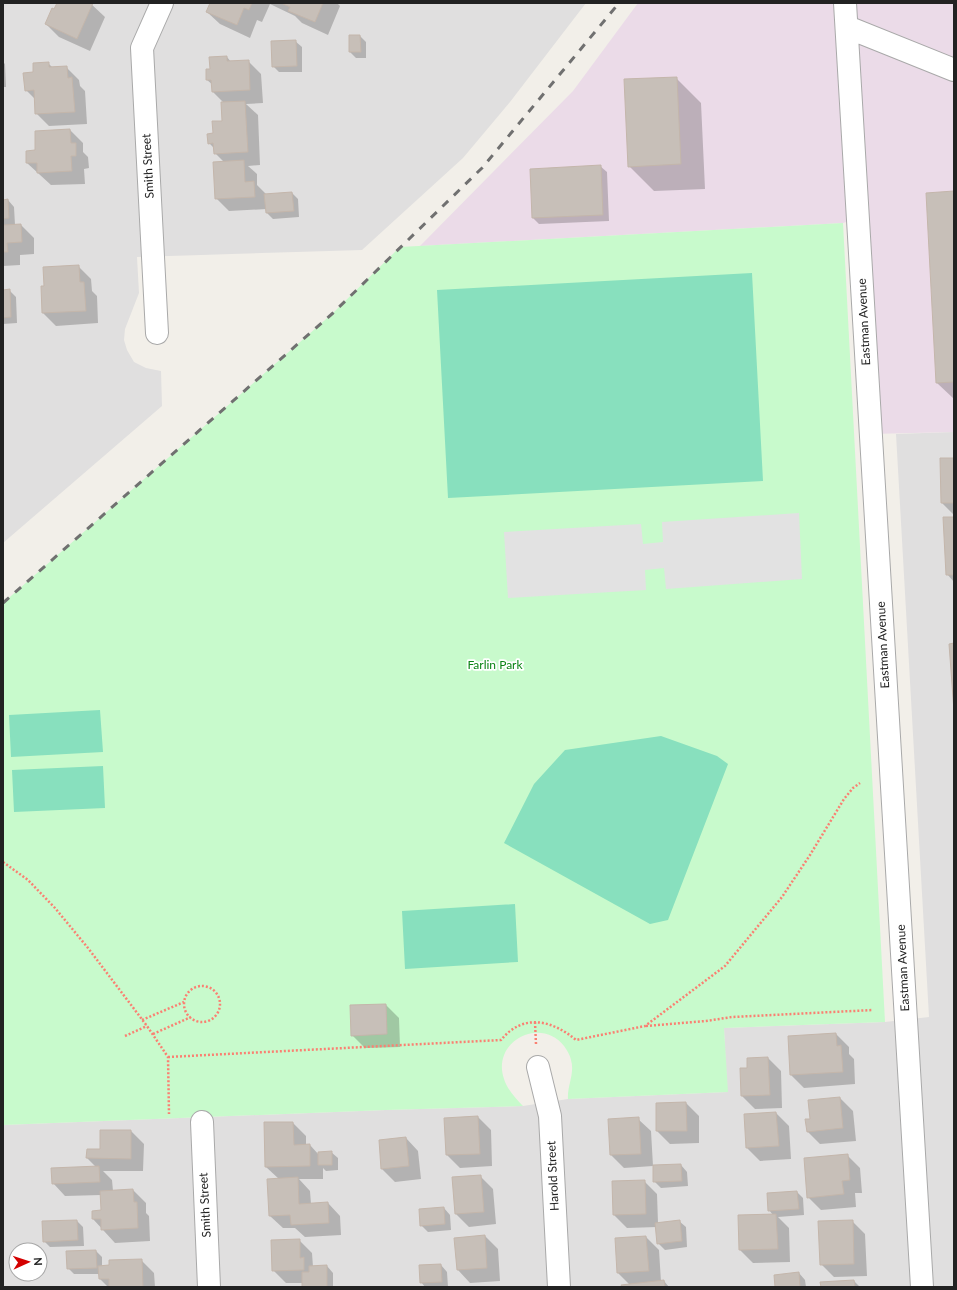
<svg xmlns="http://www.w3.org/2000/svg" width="957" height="1290" viewBox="0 0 957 1290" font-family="Lato,sans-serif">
<rect width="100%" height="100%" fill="#f2efe9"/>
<!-- residential -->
<path fill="#e0dfdf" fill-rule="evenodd" d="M3,3H586L510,102L463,158L362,250L137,257L139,293L125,329L124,340L127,350L134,362L146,368L161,371L162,406L3,543Z
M954,432V1287H3V1125L386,1110L523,1106L568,1099L727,1092L724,1028L885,1022L929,1017L896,434ZM16,1250H40V1274H16Z"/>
<!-- industrial -->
<path fill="#ebdbe8" d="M638,3H954V432L871,434L858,218L843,223L420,246L573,91Z"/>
<!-- park -->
<path fill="#c8facc" d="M843,223L885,1022L724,1028L728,1092L568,1099C567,1086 575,1073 571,1060C570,1055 567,1050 564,1046C541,1016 491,1041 504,1079C507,1089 516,1099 523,1106L386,1110L3,1125V603L333,313L400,247Z"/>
<!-- pitch -->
<path fill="#88e0be" d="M752,273L763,481L448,498L437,290Z
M100,710L103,752L11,757L9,715Z
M661,736L717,756L728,764L668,920L650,924L504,843L534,784L565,750Z
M103,766L105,808L14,812L12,770Z
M515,904L518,962L405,969L402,911Z"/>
<!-- parking -->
<path fill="#e2e2e2" d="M799,513L802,579L666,589L664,568L645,570L646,590L508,598L504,532L641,524L643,544L663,542L662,522Z"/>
<!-- shadow -->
<path fill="#0003" d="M58,3H90L105,17L90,51L59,37L46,24Z
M211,3H337L340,6L328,35L302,23L295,16L270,4L262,22L257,20L250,38L220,24L207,12Z
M360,36L366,42V58H356L350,52Z
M295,41L302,47V72H279L273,66Z
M227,57L231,62L248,61L261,74L263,103L246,104L258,115L260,165L248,166L257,174V185L267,195L292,193L298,199L299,217L273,219L267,213V209L229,211L216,198L224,162L215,153V149L209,143L223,122L224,103L213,92V85L207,80L211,70Z
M3,62L5,64L6,87H3Z
M48,63L53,68L66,67L79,80L80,86L85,91L87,124L49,126L36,113V100L26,90L34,73Z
M676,78L701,103L705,189L654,191L629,166Z
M70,130L83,143V152L88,157L89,168L84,169L85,184L51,185L27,163L37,151Z
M600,166L607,172L609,221L539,224L533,218L531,170Z
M954,192V399L937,383Z
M8,200L14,207L15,225H21L34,238V254L20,255V265L3,266V201Z
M78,266L91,279L92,291L97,296L98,323L56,326L43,313Z
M9,290L16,297L17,323L3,324V291Z
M954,459V515L942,503Z
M954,518V582L947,574Z
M386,1005L399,1018L400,1047L365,1048L352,1035Z
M836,1034L849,1047V1054L854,1059L855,1084L804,1088L791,1075Z
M768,1058L781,1071L782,1108L755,1109L742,1096L741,1069H748Z
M840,1098L853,1111L856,1141L820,1144L807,1131L811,1120Z
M686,1103L699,1116V1143L670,1144L657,1131Z
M776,1113L789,1126L791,1159L760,1161L747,1148Z
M478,1117L491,1130L492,1166L460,1168L447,1155L445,1119Z
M638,1119L651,1131L653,1166L624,1168L611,1155L609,1120Z
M293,1123L306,1136V1145H310L319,1155L331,1152L338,1158V1170L326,1171L323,1168V1179H299L310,1191L311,1204L328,1203L340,1216L341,1235L305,1237L295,1228H283L270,1216L279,1179L266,1167Z
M131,1131L144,1144L143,1171H103L112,1180L113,1191L133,1190L146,1203V1213L149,1216L150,1241L115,1243L93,1219L102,1211L101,1195L65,1196L53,1183L96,1167L87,1158Z
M406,1138L418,1151L421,1179L395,1182L382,1169Z
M847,1155L860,1168L862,1193H855L856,1207L821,1210L808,1197Z
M681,1165L687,1172L688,1186L661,1188L654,1181Z
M480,1176L493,1189L496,1224L469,1227L456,1214Z
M644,1181L657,1194L658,1223L679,1221L686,1227L687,1247L665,1250L658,1243L657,1227L627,1228L614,1215Z
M797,1192L803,1198L804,1215L778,1217L789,1228L790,1262L753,1263L740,1250L739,1216L773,1215L769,1210Z
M444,1208L450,1215L451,1230L428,1232L421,1225Z
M77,1221L83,1227L84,1246L50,1247L44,1241Z
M852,1221L865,1234L867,1276L834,1277L821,1264Z
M485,1236L498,1249L500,1281L470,1283L458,1270L455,1238Z
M646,1237L659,1250L661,1282L664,1281L669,1287H623L630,1285L618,1273Z
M299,1240L312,1253L313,1267L327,1266L333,1273V1287H303V1283H286L273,1270Z
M96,1251L102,1257V1267L141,1260L154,1273L155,1287H108L100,1279L99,1274H74L68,1268Z
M441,1265L447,1272L448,1287H425L421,1282Z
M799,1273L805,1280L806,1287H776Z
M854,1281L860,1287H822Z"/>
<!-- building -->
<path fill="#c7bfb8" stroke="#c4b6ab" d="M57,3H93L77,39L45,24L52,8L54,9Z
M210,3H252L249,10L244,8L237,25L206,12Z
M281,3H323L315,22L288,11L290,7Z
M349,35H360L361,52H349Z
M296,40L297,66L272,67L271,41Z
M227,56V61L249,60L250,90L212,92L211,80H206V69H210L209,57Z
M49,62V67L67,66L68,78L72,77L75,112L35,114L34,90L25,91L23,73L33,72V63Z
M677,77L681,164L628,167L624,79Z
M245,101L248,152L214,154L213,143L208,144L207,134L213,133L212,121H222L221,102Z
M70,129L71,143H76V156H71L72,171L37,173V163H26V151L35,150V131Z
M244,160L245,182L254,181L255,197L215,199L213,162Z
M601,165L603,215L532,218L530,169Z
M954,191V382L936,383L926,193Z
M292,192L294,211L266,213L264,194Z
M8,199L9,218L3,219V200Z
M21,224L22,242L7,243L8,252H3V225Z
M79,265L80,282H84L86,311L42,313L41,286H44L43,267Z
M10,289L11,317L3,318V290Z
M940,458H954V503H941Z
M943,517H954V575H946Z
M954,643V711L949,644Z
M386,1004L387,1034L351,1036L350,1005Z
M836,1033L837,1046L841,1045L843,1072L790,1075L788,1036Z
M768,1057L770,1095L741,1096L740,1068H747V1058Z
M840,1097L843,1128L807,1132L805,1119H810L808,1100Z
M686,1102L687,1131H656V1103Z
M776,1112L779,1146L746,1148L744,1114Z
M478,1116L480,1154L446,1155L444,1118Z
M639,1117L641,1154L610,1155L608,1119Z
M264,1122H293L294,1145L310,1144V1166L265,1167Z
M100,1130H131V1159L86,1158L87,1149H100Z
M406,1137L409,1166L381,1169L379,1140Z
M332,1151V1165H318V1152Z
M848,1154L850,1180L842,1181L844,1194L807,1198L804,1158Z
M681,1164L682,1181L653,1182V1165Z
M99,1166L100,1182L52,1184L51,1168Z
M481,1175L484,1212L455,1214L452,1177Z
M298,1177L299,1204L328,1202L329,1223L291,1225L290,1215L269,1216L267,1179Z
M645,1180L646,1214L613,1215L612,1181Z
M133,1189L134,1202H137L138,1228L101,1230V1219H92V1211L101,1210L100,1191Z
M797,1191L799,1209L768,1211L767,1193Z
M444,1207L445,1224L420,1226L419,1209Z
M776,1214L778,1249L739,1250L738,1215Z
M77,1220L78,1240L43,1242L42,1221Z
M680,1220L682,1241L657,1244L655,1223Z
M853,1220L854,1264L820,1265L818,1221Z
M485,1235L487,1268L457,1270L454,1238Z
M646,1236L649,1271L617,1273L615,1238Z
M300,1239V1258L304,1257V1270L272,1271L271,1240Z
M96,1250L97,1268L67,1269L66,1251Z
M142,1259L143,1287H109V1279H99L98,1266L109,1265V1260Z
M441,1264L442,1282L420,1283L419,1265Z
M327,1265V1287H302V1272H309V1266Z
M799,1272L800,1287H775L774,1275Z
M664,1280L665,1287H622L621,1285Z
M854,1280L855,1287H821L820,1282Z"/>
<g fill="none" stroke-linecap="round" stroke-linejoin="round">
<!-- minor casing -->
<g stroke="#a9a9a9" stroke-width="24">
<path id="minor" d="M845,3L922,1287
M847,27L954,70
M157,333L142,48L162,3
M538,1067L550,1116L559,1287
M202,1122L209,1287"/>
</g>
<!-- path -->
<path stroke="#fa8072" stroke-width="2.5" stroke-dasharray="2 2" stroke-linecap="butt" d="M3,862L28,880L55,908L88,948L147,1026L168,1057L169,1114
M184 1004a18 18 0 1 1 36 0a18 18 0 1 1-36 0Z
M142,1020L184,1002
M535,1022L536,1044
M646,1026L706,1021L732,1017L873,1010
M153,1034L191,1017
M125,1036L147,1026
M168,1057L501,1040C523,1013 552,1020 576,1040L645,1026L725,966L782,897L810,855L844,799L853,788L860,783"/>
<!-- minor -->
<use href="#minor" stroke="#fff" stroke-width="22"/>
<!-- rail -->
<path stroke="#707070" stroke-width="3" stroke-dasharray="8 8" stroke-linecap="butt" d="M3,603L333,313L482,168L619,3"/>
</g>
<g text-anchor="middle" stroke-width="3.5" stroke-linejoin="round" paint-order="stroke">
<!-- street labels -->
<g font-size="12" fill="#222" stroke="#fff">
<text transform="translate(148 166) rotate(-93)" y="4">Smith Street</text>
<text transform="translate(864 322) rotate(-93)" y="4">Eastman Avenue</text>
<text transform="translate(883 645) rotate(-93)" y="4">Eastman Avenue</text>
<text transform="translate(903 968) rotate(-93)" y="4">Eastman Avenue</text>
<text transform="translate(553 1176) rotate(-93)" y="4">Harold Street</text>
<text transform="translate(205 1205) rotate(-93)" y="4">Smith Street</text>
</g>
<!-- park labels -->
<g font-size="12" fill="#0c8416" stroke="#fff">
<text x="495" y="669">Farlin Park</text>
</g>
</g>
<!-- border -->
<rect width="957" height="1290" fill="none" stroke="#222222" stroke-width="8"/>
<!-- north arrow -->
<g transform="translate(28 1262) rotate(87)"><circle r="19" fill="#ffffff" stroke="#a7a7a7"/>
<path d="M0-3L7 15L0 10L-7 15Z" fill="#d40000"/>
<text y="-6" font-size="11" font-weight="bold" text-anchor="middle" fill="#222222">N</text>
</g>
</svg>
